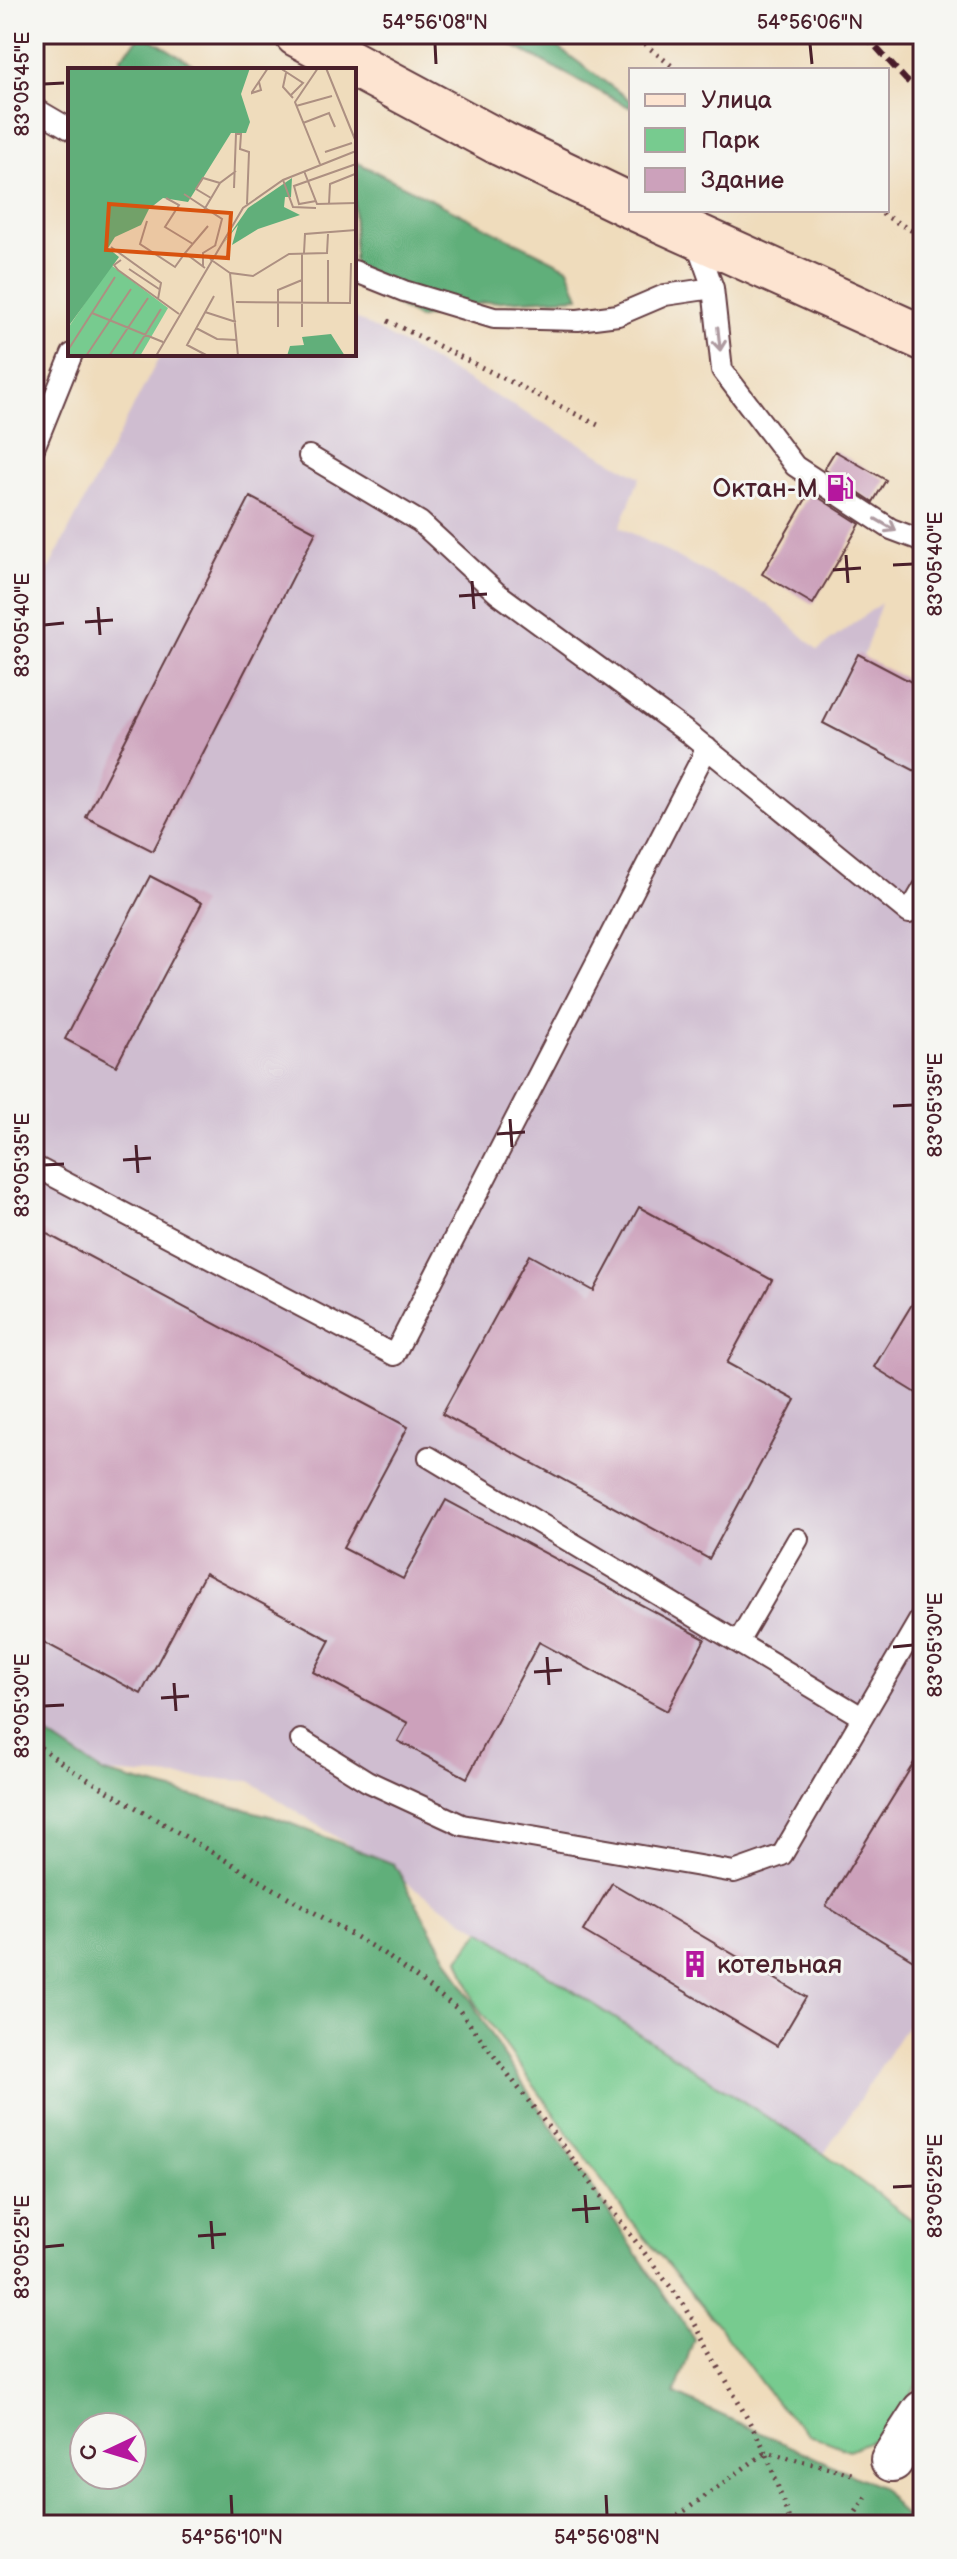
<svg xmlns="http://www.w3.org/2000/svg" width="957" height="2559" viewBox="0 0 957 2559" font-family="'Balsamiq Sans',sans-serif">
<rect width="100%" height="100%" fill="#f6f6f2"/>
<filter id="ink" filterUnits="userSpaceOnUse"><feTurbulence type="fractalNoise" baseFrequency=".0125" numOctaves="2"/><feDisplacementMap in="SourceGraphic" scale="16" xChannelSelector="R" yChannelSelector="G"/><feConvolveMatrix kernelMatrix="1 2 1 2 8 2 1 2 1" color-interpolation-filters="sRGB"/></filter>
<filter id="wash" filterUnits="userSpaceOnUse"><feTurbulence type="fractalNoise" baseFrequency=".006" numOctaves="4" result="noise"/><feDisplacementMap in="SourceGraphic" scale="32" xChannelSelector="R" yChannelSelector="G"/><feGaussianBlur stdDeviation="1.8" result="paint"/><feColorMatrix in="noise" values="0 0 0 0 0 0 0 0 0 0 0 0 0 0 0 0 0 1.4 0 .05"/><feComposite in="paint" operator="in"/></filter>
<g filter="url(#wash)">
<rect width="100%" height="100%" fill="#efdcbc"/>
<!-- industrial -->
<path fill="#cfbdd0" d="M354,317L640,477L620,527L767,604L818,650L881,603L862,660L923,690V2001L824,2154L250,1781L104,1773L34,1726V1715L48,1689L34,1676V597L161,354H354Z"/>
<!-- green -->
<path fill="#77cb8f" stroke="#60755d" stroke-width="2" d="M481,1931L824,2154L923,2228V2375L884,2435L849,2450L808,2434L775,2401L717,2324L630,2220L475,2003L459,1959Z"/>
<!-- forest -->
<path fill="#61af7a" stroke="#566752" stroke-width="2" fill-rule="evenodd" d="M143,34L202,70H119L121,57Z
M491,34H540L631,101V108Z
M354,161L568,268L579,297L486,302L418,319L354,278Z
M34,1726L104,1773L274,1817L394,1864L496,2044L694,2339L675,2394L880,2487L911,2524L923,2513V2525H34ZM132,2427V2475H84V2427Z"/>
<g id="blocks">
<!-- building -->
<path fill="#cca1bb" d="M835,451L886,480L873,502L824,469Z
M810,492L860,524L813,604L762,574Z
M250,497L316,532L153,851L86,817Z
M858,654L923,688V775L823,723Z
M150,876L202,903L116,1066L65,1039Z
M639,1207L772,1280L727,1363L795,1400L709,1559L442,1414L529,1255L594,1291Z
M34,1227L408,1427L343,1548L403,1579L446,1500L705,1639L667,1711L539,1642L467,1778L398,1741L408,1723L313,1672L330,1640L205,1573L141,1694L34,1637Z
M923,1286V1397L874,1367Z
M923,1748V1966L826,1906Z
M612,1883L806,1997L777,2046L583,1931Z"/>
</g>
</g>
<g filter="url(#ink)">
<use href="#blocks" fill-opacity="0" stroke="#633b41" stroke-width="2"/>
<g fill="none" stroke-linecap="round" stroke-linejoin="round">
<!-- lane casing -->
<g stroke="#633b41" stroke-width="24">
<path id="lane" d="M34,108L70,129
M696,241L713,288L722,370L795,466L891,529L923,541
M354,271L404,291L494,318L578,320L618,315L665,295L713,288
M34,448L72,354
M309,456L420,522L497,593L688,733L909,913L923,889
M34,1166L394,1355L707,748
M429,1457L862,1717
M738,1642L798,1539
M301,1740L367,1781L462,1825L734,1872L782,1855L923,1614"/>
</g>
<!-- street casing -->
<g stroke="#633b41" stroke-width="46">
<path id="street" d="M892,2460L923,2412"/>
</g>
<!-- secondary casing -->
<g stroke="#633b41" stroke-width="48">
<path id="secondary" d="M297,34L502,144L631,206
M639,210L923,338"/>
</g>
<!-- path -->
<path stroke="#633b41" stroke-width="5" stroke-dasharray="2 6" stroke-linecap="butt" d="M632,34L677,70
M875,210L923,237
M388,321L602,427
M34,1743L72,1770L383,1953L459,2010L685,2306L766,2452L856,2475
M665,2525L766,2452L791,2525
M847,2525L869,2493"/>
<!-- lane -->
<use href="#lane" stroke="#fff" stroke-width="20"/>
<!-- street -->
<use href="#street" stroke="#fff" stroke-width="42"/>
<!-- secondary -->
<use href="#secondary" stroke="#fde4d1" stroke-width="44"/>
<!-- rail -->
<path stroke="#4a1f2b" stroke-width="6" stroke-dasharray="12 6" stroke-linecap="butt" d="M864,34L906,80L923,94"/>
</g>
<!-- one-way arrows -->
<defs><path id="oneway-shaft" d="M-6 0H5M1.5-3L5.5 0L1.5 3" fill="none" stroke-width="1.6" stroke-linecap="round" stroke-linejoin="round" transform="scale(2)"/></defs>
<g stroke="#ae9aa0">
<use href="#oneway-shaft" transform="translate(719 339) rotate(84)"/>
<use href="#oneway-shaft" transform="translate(886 525) rotate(30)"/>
</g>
</g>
<!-- ticks -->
<path fill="none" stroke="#4a1f2b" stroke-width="3" d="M435,44L436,64M810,44L812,64M44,84L64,83M846,555L848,583M893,565L913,564M833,570L861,568M472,581L474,609M459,596L487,594M98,607L100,635M85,622L113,620M44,625L64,623M893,1106L913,1105M510,1119L512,1147M497,1134L525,1132M136,1145L138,1173M123,1160L151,1158M44,1165L64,1164M893,1647L913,1645M547,1657L549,1685M534,1672L562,1670M174,1683L176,1711M161,1698L189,1696M44,1706L64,1705M893,2187L913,2186M585,2195L587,2223M572,2210L600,2208M211,2221L213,2249M198,2236L226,2234M44,2247L64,2245M231,2495L232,2515M606,2495L607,2515"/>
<!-- icons -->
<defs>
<g id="fuel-bare" transform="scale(2.16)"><path d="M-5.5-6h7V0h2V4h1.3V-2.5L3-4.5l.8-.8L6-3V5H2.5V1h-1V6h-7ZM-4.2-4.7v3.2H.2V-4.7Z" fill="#b5179e" stroke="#f6f6f2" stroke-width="2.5" paint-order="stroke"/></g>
<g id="building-bare" transform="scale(2.16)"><path d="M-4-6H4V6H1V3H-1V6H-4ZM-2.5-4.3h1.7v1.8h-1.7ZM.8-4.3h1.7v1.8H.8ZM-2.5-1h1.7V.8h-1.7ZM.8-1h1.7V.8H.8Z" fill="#b5179e" stroke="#f6f6f2" stroke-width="2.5" paint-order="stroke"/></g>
</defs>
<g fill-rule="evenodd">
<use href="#fuel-bare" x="840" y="488"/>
<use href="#building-bare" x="695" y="1964"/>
</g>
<g text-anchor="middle" stroke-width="6" stroke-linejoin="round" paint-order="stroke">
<!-- poi labels -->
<g font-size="26" fill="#4a1f2b" stroke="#f6f6f2" text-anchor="end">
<text x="818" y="497">Октан-М</text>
<text x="717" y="1973" text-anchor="start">котельная</text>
</g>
</g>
<!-- overview -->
<g transform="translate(68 68)">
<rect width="288" height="288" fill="#efdcbc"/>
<path d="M43,197L100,240L72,288H0V260Z" fill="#77cb8f"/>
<path d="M0,0H182L173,26L182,54L178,65H163L120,134L95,130L81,141L73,157L47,169L40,180L51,189L0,259ZM224,110L223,129H217L216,139L232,147L190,161L164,177L170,157L155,176L180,140ZM263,266L277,288H219L222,278L236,277L234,269Z" fill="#61af7a"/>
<path fill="none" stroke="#ad9082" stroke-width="2" d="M212,0L235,15L223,27M250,0L227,34L252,96M258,0L288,74M218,5L215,19L225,30M191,14L193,22L184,25V24L200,0M228,38L264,28M235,55L261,45L267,59M257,84L284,75M236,103L249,136L288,135M215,112L225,139L248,140M166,120L168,66H173L172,81L181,84L179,136M116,126L154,151L147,178M98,130L111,137L97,159L125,176M143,130L128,121L135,110L152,115M248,133L231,136L226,118L288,96M261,136L262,116L287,106M136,142L152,115L168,103M79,153L72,176L107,199L117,185M43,179L93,215L90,231M236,185L237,166L288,162M142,191L162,205M53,192L46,197L50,202L111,246M260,192V235M135,198V185L148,177M137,200L117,185L140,158M61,201L91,221M168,234L282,235L283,195M137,244L168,254M24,245L95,274M210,259V222L234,212M234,259V186M128,260L149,271L169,272M0,282L47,209M18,288L63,221M41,288L80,230M64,288L93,241M88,288L175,140L215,112L288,83M140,288L119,277L146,228M170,288L162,205L185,208L221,186L259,185L260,166"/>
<path fill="#d8530f" fill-opacity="0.15" stroke="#d8530f" stroke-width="4" d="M41,136L163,145L160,190L38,182Z"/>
<rect width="288" height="288" fill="none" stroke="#4a1f2b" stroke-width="4"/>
</g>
<!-- margin -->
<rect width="957" height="2559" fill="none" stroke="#f6f6f2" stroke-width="88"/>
<!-- legend -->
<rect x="629" y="68" width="260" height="144" fill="#f6f6f2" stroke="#b1a0a2" stroke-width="2"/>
<rect x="645" y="94" width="40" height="12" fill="#fde4d1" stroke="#b1a0a2" stroke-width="2"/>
<text x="701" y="108" font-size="24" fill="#4a1f2b">Улица</text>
<rect x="645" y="128" width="40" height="24" fill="#77cb8f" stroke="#b1a0a2" stroke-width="2"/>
<text x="701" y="148" font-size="24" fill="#4a1f2b">Парк</text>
<rect x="645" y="168" width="40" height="24" fill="#cca1bb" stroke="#b1a0a2" stroke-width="2"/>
<text x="701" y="188" font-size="24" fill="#4a1f2b">Здание</text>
<!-- north arrow -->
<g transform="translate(108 2451) rotate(266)"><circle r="38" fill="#f6f6f2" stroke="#b1a0a2" stroke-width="2"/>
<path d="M0-6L14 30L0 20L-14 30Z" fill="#b5179e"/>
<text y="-12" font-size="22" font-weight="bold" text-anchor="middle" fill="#4a1f2b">С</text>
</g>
<rect x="44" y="44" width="869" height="2471" fill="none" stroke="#4a1f2b" stroke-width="3"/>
<g font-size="20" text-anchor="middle" fill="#4a1f2b">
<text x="435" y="29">54°56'08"N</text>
<text x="810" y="29">54°56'06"N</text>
<text transform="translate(22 84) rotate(-90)" y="7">83°05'45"E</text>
<text transform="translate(935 564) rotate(-90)" y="7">83°05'40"E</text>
<text transform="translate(22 625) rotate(-90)" y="7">83°05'40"E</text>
<text transform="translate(935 1105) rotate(-90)" y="7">83°05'35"E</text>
<text transform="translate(22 1165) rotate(-90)" y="7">83°05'35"E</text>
<text transform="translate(935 1645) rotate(-90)" y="7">83°05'30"E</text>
<text transform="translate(22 1706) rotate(-90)" y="7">83°05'30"E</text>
<text transform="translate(935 2186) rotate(-90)" y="7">83°05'25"E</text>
<text transform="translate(22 2247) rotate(-90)" y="7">83°05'25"E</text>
<text x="232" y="2544">54°56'10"N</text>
<text x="607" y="2544">54°56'08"N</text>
</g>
</svg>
